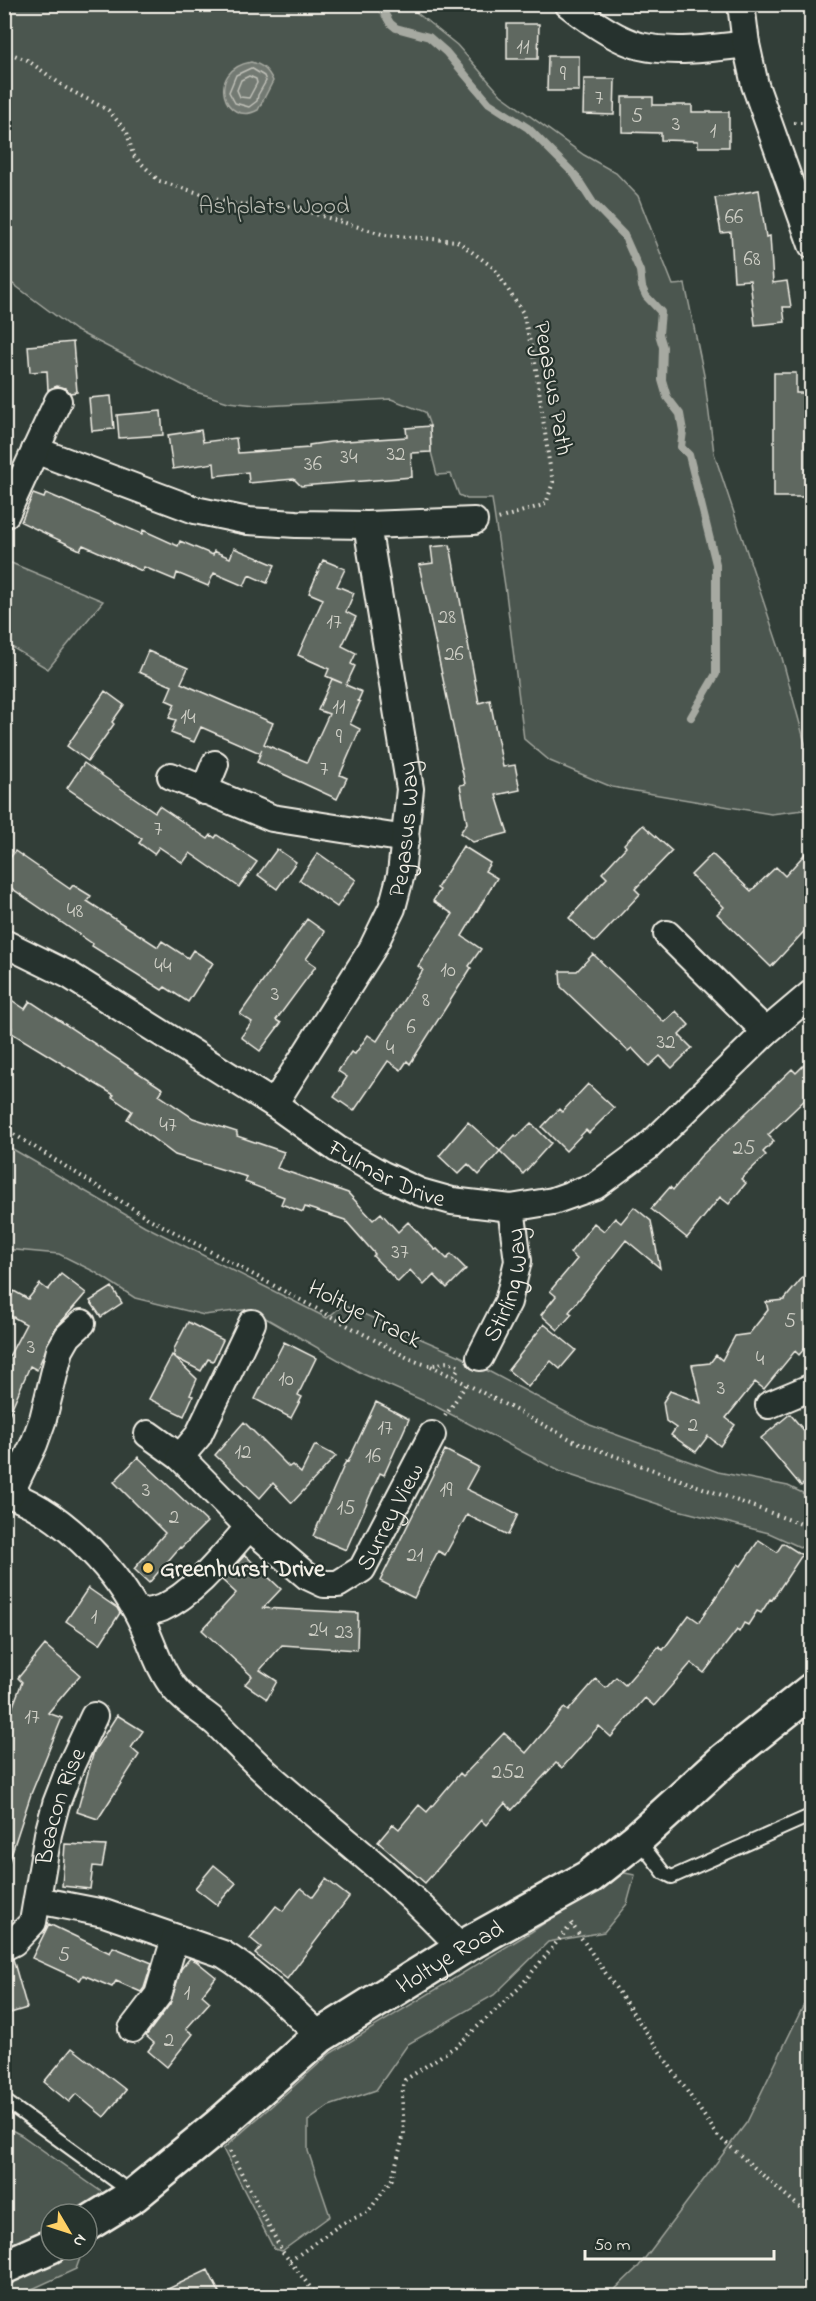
<svg xmlns="http://www.w3.org/2000/svg" width="816" height="2301" viewBox="0 0 816 2301" font-family="'Indie Flower',sans-serif">
<rect width="100%" height="100%" fill="#323e38"/>
<filter id="ink" filterUnits="userSpaceOnUse"><feTurbulence type="fractalNoise" baseFrequency=".0167" numOctaves="2"/><feDisplacementMap in="SourceGraphic" scale="12" xChannelSelector="R" yChannelSelector="G"/><feConvolveMatrix kernelMatrix="1 2 1 2 8 2 1 2 1" color-interpolation-filters="sRGB"/></filter>
<g filter="url(#ink)">
<!-- green -->
<path fill="#4c564f" stroke="#a0a49c" stroke-width="1.5" d="M5,5H407L457,45L501,95L584,155L616,173L638,196L673,285L685,284L704,375L714,453L781,654L811,765V809L771,814L612,787L550,761L524,739L506,593L492,499H467L459,495L451,474L437,475L431,452L430,426L425,412L391,399L265,406L228,402L196,392L75,330L13,284L5,292Z
M4,560L103,601L48,669L5,643Z
M4,1144L145,1226L327,1318L343,1305L458,1355L590,1425L718,1472L788,1486L811,1497V1552L769,1533L670,1508L561,1472L433,1405L363,1374L250,1309L204,1315L135,1298L95,1272L59,1254L5,1249Z
M620,1872L635,1875L627,1904L604,1932L548,1942L494,1995L408,2044L376,2090L329,2106L308,2121V2151L330,2216L282,2251L274,2249L223,2149L331,2053L531,1932Z
M811,1990V2296H608L639,2266L747,2122Z
M4,2126L21,2135L103,2193L87,2238V2214H51V2250H83L76,2269L17,2296H5Z"/>
<!-- water -->
<path fill="#727972" stroke="#a6a9a1" stroke-width="1.5" d="M251,62C261,64 269,71 273,81L258,110C224,128 205,70 251,62Z"/>
<g fill="none" stroke-linecap="round" stroke-linejoin="round">
<!-- shore -->
<path stroke="#c0c1b9" stroke-width="1.5" d="M251,68L264,76L266,81L258,95L257,101L249,107L235,103L229,92L236,75Z
M249,76L256,79L257,83L249,98L240,97L237,90L241,80Z"/>
<!-- stream -->
<path stroke="#a6a9a1" stroke-width="8" d="M379,4L390,23L396,28L429,37L446,52L489,103L528,128L575,175L593,203L624,235L640,271L642,287L646,296L661,312L659,334L663,347L662,380L667,397L680,414L683,431L681,447L689,455L716,564V674L691,717"/>
</g>
<!-- building -->
<path fill="#5f6861" stroke="#f4f1e8" stroke-width="1.5" d="M507,24H539L538,59H507Z
M548,56H579V91H547Z
M584,79H615L614,115L583,114Z
M622,97H653V105H692V112H729V147H698V141L661,140V133L622,132Z
M759,190L766,237L770,236L773,283L787,281L791,307H783L785,322L755,325L750,280L734,281L731,232L721,233L715,198Z
M73,342L77,392L70,393L65,388L57,386L48,390L47,371L30,372L28,346Z
M774,373H796V393H812V497H774Z
M111,396L114,429L92,431L89,398Z
M161,411L163,435L119,438L117,415Z
M430,426L431,452L411,453L412,477L301,486L294,479L249,483L248,472L215,476L214,463L173,469L168,435L201,430L203,442L236,438L238,453L309,448V445L330,442L407,437L406,428Z
M46,493L142,534L143,530L178,546L180,541L213,555L214,551L230,558L234,548L275,565L267,583L249,575L244,586L214,573L208,586L177,573L175,580L144,567L142,571L83,545L80,550L21,522L33,494L44,498Z
M450,545L479,703L490,700L503,767L515,765L520,790L496,795L508,833L473,842L460,833L467,823L460,785L465,784L419,565L433,563L431,547Z
M323,560L345,569L337,586L354,593L346,612L356,617L342,646L356,653L351,664L355,666L346,685L362,692L358,701L360,702L350,724L360,729L340,775L347,778L337,799L257,762L262,749L260,753L201,727L194,742L171,733L176,720L169,718L175,704L166,700L172,686L139,672L148,651L188,668L181,683L273,723L264,744L307,762L329,714L318,710L332,679L342,683L326,676L329,669L298,655L323,599L309,593Z
M105,691L124,705L112,722L114,724L88,761L67,746Z
M84,763L155,812L159,806L208,839L211,835L215,838L217,835L257,862L239,887L190,853L183,863L159,847L154,854L139,843L142,839L67,788Z
M643,825L672,851L635,889L640,894L595,942L569,918L607,878L602,873L626,847L624,844Z
M463,846L490,863L485,871L497,878L462,936L481,949L469,966L471,968L410,1064L407,1061L401,1070L388,1061L354,1111L334,1097L347,1077L338,1071L351,1052L355,1054L368,1035L377,1041L423,970L418,966L453,914L433,901L440,890L437,888Z
M812,846V923L771,967L717,914L724,907L691,875L712,854L751,891L776,867L785,876Z
M277,849L296,862L277,889L258,875Z
M15,851L70,889L73,885L91,896L87,901L158,947L162,941L188,958L193,950L213,963L188,1002L165,987L162,990L92,946L93,944L4,883V866Z
M318,853L356,880L337,907L299,880Z
M307,919L325,932L306,959L316,966L276,1020L281,1023L260,1051L241,1037L252,1022L240,1014Z
M593,954L664,1022L676,1011L689,1025L679,1035L692,1048L672,1068L660,1056L649,1066L632,1048L628,1051L561,987L560,971H577Z
M4,995L25,1009L30,1001L163,1089L159,1095L193,1118L237,1132V1136L284,1152L277,1168L348,1193L373,1220L381,1213L398,1232L408,1222L435,1250L437,1249L447,1259L451,1254L466,1269L447,1288L434,1275L424,1285L410,1270L398,1282L373,1256L375,1254L345,1220L305,1207L303,1212L281,1204L284,1197L245,1182L247,1177L175,1155L127,1119L132,1111L112,1097L114,1095L10,1032L12,1028L4,1023Z
M812,1057V1093L768,1135L774,1141L763,1152L766,1155L741,1179L746,1183L729,1204L720,1197L687,1238L651,1209L670,1187L673,1190L700,1157L792,1069L796,1073Z
M588,1084L614,1108L589,1133L586,1130L566,1151L542,1127L559,1109L562,1112Z
M468,1122L500,1151L479,1175L468,1164L458,1174L439,1156Z
M531,1123L551,1143L523,1174L500,1151L515,1135L517,1137Z
M634,1207L651,1221L660,1268L626,1240L569,1312L572,1314L558,1330L541,1315L556,1296L550,1291L577,1259L570,1253L594,1223L604,1231L615,1218L621,1223Z
M812,1266V1340L799,1355L795,1351L764,1389L755,1382L726,1418L735,1425L720,1446L708,1436L696,1452L671,1435L676,1428L666,1421L663,1402L670,1391L701,1403L692,1365L710,1363L716,1355L722,1360L735,1336L749,1334L768,1310L766,1302L784,1300Z
M61,1274L86,1293L55,1329L37,1370L30,1366L4,1426V1366L26,1324L4,1312V1307L14,1291L28,1299L40,1284L48,1290Z
M112,1287L122,1303L101,1317L90,1301Z
M188,1322L223,1340L213,1361L208,1359L201,1371L174,1357V1349Z
M544,1324L576,1350L560,1369L551,1361L528,1387L508,1370Z
M284,1342L316,1358L298,1395L302,1397L291,1418L255,1399Z
M172,1355L197,1379L190,1395L193,1396L184,1416L149,1399Z
M376,1402L409,1419L384,1475L380,1473L346,1550L313,1536L346,1461L348,1462Z
M790,1414L812,1440V1477L801,1486L761,1438Z
M244,1422L289,1467L292,1465L301,1473L315,1445L336,1456L292,1503L273,1483L260,1498L215,1455Z
M445,1450L478,1467L466,1489L518,1514L508,1535L467,1515L445,1555L438,1551L414,1598L380,1581Z
M138,1457L207,1522L181,1548L180,1547L149,1583L134,1569L165,1533L114,1482Z
M759,1540L777,1552L783,1543L802,1555L772,1600L770,1599L761,1613L757,1611L748,1625L744,1623L739,1632L737,1630L704,1673L691,1663L654,1706L645,1698L611,1737L599,1726L562,1768L556,1763L512,1810L505,1803L486,1825L481,1820L425,1883L378,1842L393,1824L399,1829L419,1805L427,1812L460,1773L463,1776L504,1733L526,1753L564,1708L568,1711L596,1679L606,1688L616,1677L625,1685L659,1646L663,1650L689,1615L699,1622L738,1564L741,1566Z
M245,1555L281,1589L263,1608L358,1613L357,1650L282,1645L260,1670L277,1681L267,1699L245,1684L252,1676L202,1630L236,1593L222,1580Z
M88,1588L117,1608L120,1613L100,1644L66,1621Z
M45,1645L80,1675L48,1713L62,1718L31,1794L8,1864L4,1863V1730L22,1682L18,1678Z
M117,1715L143,1731L131,1748L139,1755L98,1819L77,1812L94,1751Z
M65,1844L106,1846L102,1867L93,1866L90,1889L62,1886Z
M214,1865L236,1883L217,1905L195,1888Z
M326,1879L349,1897L287,1979L255,1954L261,1947L250,1938L276,1906L283,1911L301,1888L313,1897Z
M49,1924L110,1953L113,1947L152,1963L144,1988L141,1992L116,1981L112,1987L83,1975L80,1980L32,1958Z
M190,1958L196,1961L216,1977L202,1995L210,2002L186,2029L193,2034L167,2067L148,2051L154,2043L146,2036L170,2004L181,1969Z
M13,1959L27,2008L4,2015V1962Z
M72,2048L126,2090L104,2117L76,2094L69,2102L44,2082Z
M208,2270L221,2296H153Z"/>
<g fill="none" stroke-linecap="round" stroke-linejoin="round">
<!-- service casing -->
<g stroke="#f4f1e8" stroke-width="16">
<path id="service" d="M639,1841L664,1873L672,1877L812,1815
M4,2100L132,2193"/>
</g>
<!-- minor casing -->
<g stroke="#f4f1e8" stroke-width="30">
<g id="minor">
<path d="M568,4C587,19 617,40 640,46C674,54 713,48 746,44"/>
<path d="M741,4L746,44L755,85L812,245"/>
<path d="M35,450L195,510L248,521L296,524L367,525L474,521"/>
<path d="M4,513L6,514L58,401"/>
<path d="M171,776L272,818L406,839"/>
<path d="M204,791L215,764"/>
<path d="M667,934L766,1032"/>
<path id="s1" d="M4,943L69,975L274,1104L337,1149L383,1175L420,1192L452,1201L511,1208L553,1201L595,1186L648,1147L766,1032L812,993"/>
<path id="s2" d="M274,1104L372,949L392,908L401,874L410,789L367,525"/>
<path id="s3" d="M480,1357L508,1302L518,1261L511,1208"/>
<path d="M769,1405L812,1387"/>
<path id="s4" d="M148,1434L180,1457L249,1527L307,1576L324,1584H338L362,1569L432,1435"/>
<path d="M180,1457L198,1436L252,1323"/>
<path d="M4,1493C57,1508 112,1565 137,1612C151,1637 157,1667 175,1689C186,1703 204,1712 217,1724C235,1742 253,1761 272,1778C336,1834 405,1885 461,1948"/>
<path d="M10,1494L34,1444L43,1419L60,1350L68,1336L82,1323"/>
<path d="M138,1613C146,1612 155,1611 162,1608C195,1593 225,1554 249,1527"/>
<path d="M37,1900L104,1913L223,1954C259,1976 289,2007 320,2036"/>
<path id="s5" d="M4,1947L14,1942L33,1922L48,1834L56,1804L71,1765L94,1716"/>
<path d="M132,2029L158,1995L175,1938"/>
</g>
</g>
<!-- primary casing -->
<g stroke="#f4f1e8" stroke-width="38">
<g id="primary">
<path id="s6" d="M87,2224L134,2195L217,2127L320,2036L461,1948L589,1877L637,1839L724,1760L812,1690"/>
<path d="M4,2267L51,2246"/>
</g>
</g>
<!-- path -->
<path stroke="#f4f1e8" stroke-width="4" stroke-dasharray="1.5 4.5" stroke-linecap="butt" d="M4,51L27,60L66,88L108,110L127,132L133,155L159,181L235,204L289,206L385,235L457,241L494,268L523,313L535,362L549,461L553,482L546,504L498,519
M794,123H812
M4,1128L148,1218L410,1359C416,1361 424,1365 430,1365C443,1366 443,1357 459,1367L453,1377L574,1441L812,1528
M431,1366L453,1377
M445,1416L466,1385
M571,1923L718,2136L812,2218
M230,2151L282,2251L317,2296
M290,2261L341,2224L368,2212L392,2179L404,2134L402,2095L405,2080L459,2044L519,1988L572,1924"/>
<!-- service -->
<use href="#service" stroke="#26332d" stroke-width="12"/>
<!-- minor -->
<use href="#minor" stroke="#26332d" stroke-width="26"/>
<!-- primary -->
<use href="#primary" stroke="#26332d" stroke-width="33"/>
</g>
</g>
<!-- markers -->
<circle fill="#ffd166" stroke="#26332d" stroke-width="2" cx="148" cy="1568" r="6"/>
<g text-anchor="middle" stroke-width="4.5" stroke-linejoin="round" paint-order="stroke">
<!-- number labels -->
<g font-size="21" fill="#cfcfc6">
<text x="523" y="53">11</text>
<text x="563" y="80">9</text>
<text x="599" y="104">7</text>
<text x="637" y="122">5</text>
<text x="676" y="130">3</text>
<text x="713" y="137">1</text>
<text x="734" y="223">66</text>
<text x="752" y="265">68</text>
<text x="396" y="460">32</text>
<text x="349" y="463">34</text>
<text x="313" y="470">36</text>
<text x="447" y="623">28</text>
<text x="334" y="628">17</text>
<text x="454" y="660">26</text>
<text x="339" y="713">11</text>
<text x="188" y="723">14</text>
<text x="339" y="743">9</text>
<text x="324" y="775">7</text>
<text x="158" y="835">7</text>
<text x="75" y="917">48</text>
<text x="163" y="972">44</text>
<text x="448" y="976">10</text>
<text x="275" y="1000">3</text>
<text x="426" y="1006">8</text>
<text x="411" y="1033">6</text>
<text x="666" y="1048">32</text>
<text x="390" y="1054">4</text>
<text x="168" y="1131">47</text>
<text x="744" y="1154">25</text>
<text x="400" y="1258">37</text>
<text x="790" y="1327">5</text>
<text x="31" y="1353">3</text>
<text x="760" y="1365">4</text>
<text x="286" y="1385">10</text>
<text x="721" y="1394">3</text>
<text x="693" y="1431">2</text>
<text x="385" y="1434">17</text>
<text x="243" y="1458">12</text>
<text x="373" y="1462">16</text>
<text x="146" y="1496">3</text>
<text x="446" y="1496">19</text>
<text x="346" y="1514">15</text>
<text x="174" y="1523">2</text>
<text x="415" y="1561">21</text>
<text x="94" y="1623">1</text>
<text x="318" y="1636">24</text>
<text x="344" y="1638">23</text>
<text x="32" y="1723">17</text>
<text x="508" y="1778">252</text>
<text x="64" y="1961">5</text>
<text x="187" y="1999">1</text>
<text x="169" y="2046">2</text>
</g>
<!-- park labels -->
<g font-size="24" fill="#b9bbb2" stroke="#26332d">
<text x="274" y="213">Ashplats Wood</text>
</g>
<!-- street labels -->
<g font-size="24" fill="#f4f1e8" stroke="#26332d">
<text transform="translate(554 388) rotate(80)" y="8">Pegasus Path</text>
<text dy="8" stroke="none"><textPath href="#s2" startOffset="309">Pegasus Way</textPath></text>
<text dy="8" stroke="none"><textPath href="#s1" startOffset="448">Fulmar Drive</textPath></text>
<text dy="8" stroke="none"><textPath href="#s3" startOffset="78">Stirling Way</textPath></text>
<text transform="translate(365 1313) rotate(27)" y="8">Holtye Track</text>
<text dy="8" stroke="none"><textPath href="#s4" startOffset="334">Surrey View</textPath></text>
<text dy="8" stroke="none"><textPath href="#s5" startOffset="158">Beacon Rise</textPath></text>
<text dy="8" stroke="none"><textPath href="#s6" startOffset="452">Holtye Road</textPath></text>
</g>
<!-- poi labels -->
<g font-size="24" font-weight="bold" fill="#f4f1e8" stroke="#26332d" text-anchor="start">
<text x="160" y="1576">Greenhurst Drive</text>
</g>
</g>
<!-- margin -->
<rect width="816" height="2301" fill="none" stroke="#26332d" stroke-width="24"/>
<rect x="12" y="12" width="792" height="2277" fill="none" stroke="#f4f1e8" stroke-width="2" filter="url(#ink)"/>
<!-- north arrow -->
<g transform="translate(69 2232) rotate(129)"><circle r="28" fill="#26332d" stroke="#787f78" stroke-width="1.5"/>
<path d="M0-4.5L10 22L0 15L-10 22Z" fill="#ffd166"/>
<text y="-9" font-size="16" font-weight="bold" text-anchor="middle" fill="#f4f1e8">N</text>
</g>
<!-- scale -->
<path d="M585 2250v9h189v-9" fill="none" stroke="#f4f1e8" stroke-width="3"/>
<text x="594" y="2250" font-size="18" fill="#f4f1e8" stroke="#26332d" stroke-width="4.5" paint-order="stroke">50 m</text>
</svg>
